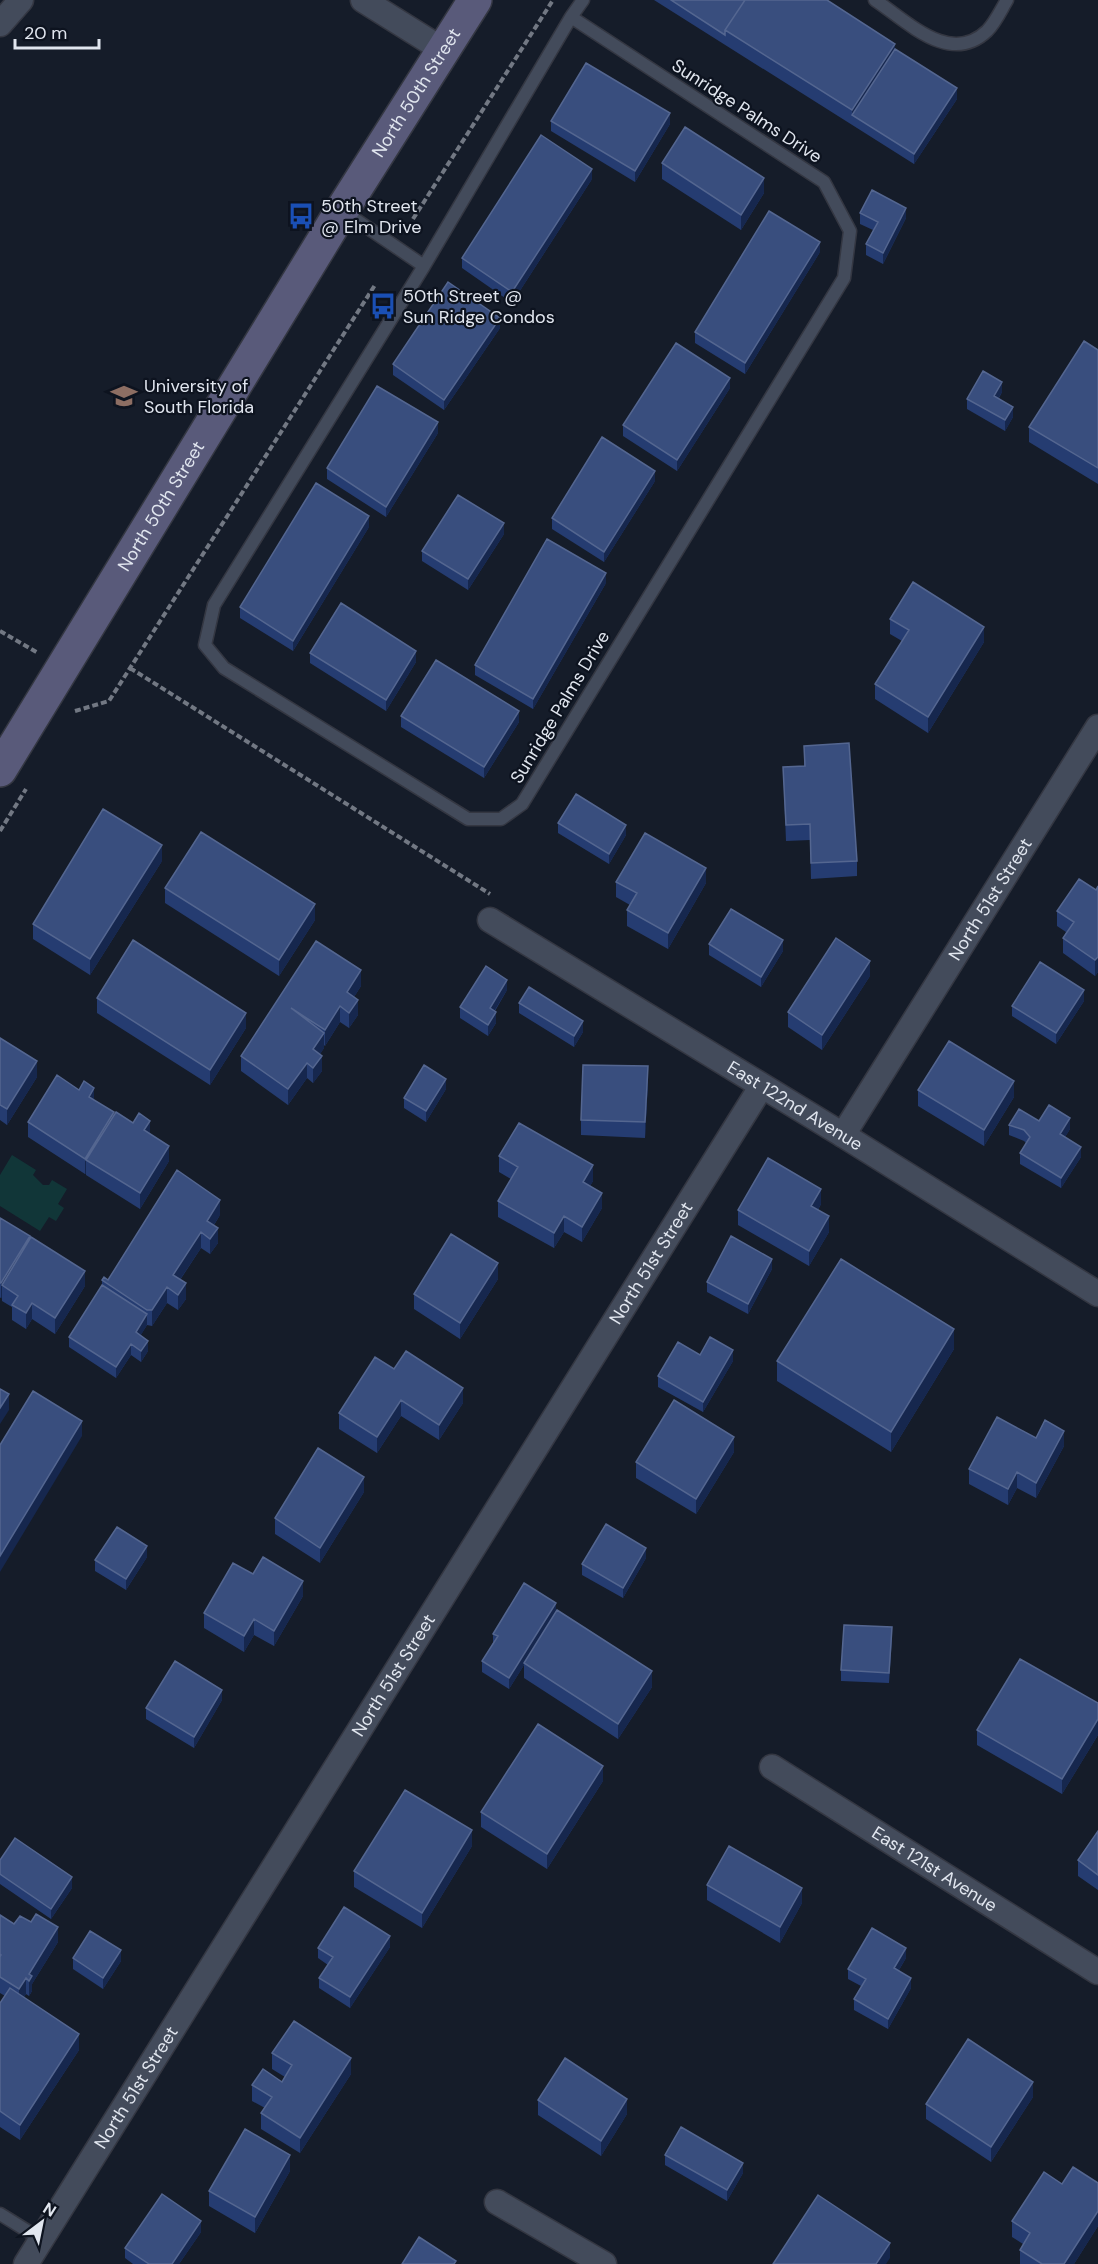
<svg xmlns="http://www.w3.org/2000/svg" width="1098" height="2264" viewBox="0 0 1098 2264" font-family="'DM Sans',sans-serif">
<rect width="100%" height="100%" fill="#151c29"/>
<!-- water -->
<path fill="#113638" d="M12,1155L36,1170L33,1175L43,1185H49L52,1180L67,1189L58,1204L64,1208L56,1221L49,1217L40,1231L0,1206V1175Z"/>
<g fill="none" stroke-linecap="round" stroke-linejoin="round">
<!-- lane casing -->
<g stroke="#343742" stroke-width="15">
<path id="lane" d="M875,0C908,22 950,66 987,31C995,23 1001,10 1007,0
M571,17L583,0
M343,211L424,266L214,605L205,645L224,668L468,819H501L522,804L844,278L850,231L824,182L571,17L424,266
M0,2214L42,2240"/>
</g>
<!-- street casing -->
<g stroke="#343742" stroke-width="27">
<g id="street">
<path d="M363,0L443,50"/>
<path d="M0,24L21,0"/>
<path id="s1" d="M490,920L843,1135L1098,1294"/>
<path id="s2" d="M843,1135L1098,727"/>
<path id="s3" d="M772,1767L1098,1972"/>
<path d="M497,2202L604,2264"/>
<path id="s4" d="M26,2264L761,1087"/>
</g>
</g>
<!-- secondary casing -->
<g stroke="#343742" stroke-width="36">
<g id="secondary">
<path id="s5" d="M0,770L342,210L475,0"/>
</g>
</g>
<!-- path -->
<path stroke="#727883" stroke-width="4" stroke-dasharray="6 3" stroke-linecap="butt" d="M413,219L553,0
M0,631L38,653
M130,668L490,894
M75,711L109,701L375,285
M0,831L26,789"/>
<!-- lane -->
<use href="#lane" stroke="#434b5b" stroke-width="12"/>
<!-- street -->
<use href="#street" stroke="#434b5b" stroke-width="24"/>
<!-- secondary -->
<use href="#secondary" stroke="#595a7a" stroke-width="33"/>
</g>
<!-- wall -->
<path fill="#253c71" d="M654,0H827L895,49L957,99L914,164Z
M551,121L670,124L635,182L551,131Z
M662,163L764,193L741,230L662,179Z
M592,179L512,303L462,268V258Z
M860,213L906,218L883,264L866,255V244L873,230L860,224Z
M820,252L745,374L695,343V332Z
M500,328L444,410L393,375V364Z
M1098,350V484L1029,442V427Z
M730,388L677,471L623,436V425Z
M1002,392L999,398L1013,417L1005,431L967,409V399Z
M438,433L386,517L327,479V468Z
M655,481L604,562L552,529V518Z
M369,527L293,651L240,618V607Z
M504,534L468,590L422,561V551Z
M606,583L533,709L475,675V665Z
M890,619L984,642L928,733L875,699V684L902,641L890,634Z
M310,653L416,662L386,711L310,663Z
M401,716L519,722L484,778L401,727Z
M804,746L857,861V876L811,879L810,840L786,841L783,767L804,766Z
M558,823L626,835L609,864L558,833Z
M162,861L90,975L33,939V924Z
M616,882L706,883L668,949L627,926V910L630,905L616,897Z
M1098,886V972L1095,976L1063,953V938L1066,932L1057,926V911L1096,890Z
M165,888L315,920L279,976L165,903Z
M316,941L361,986L354,997L358,1015L349,1028L340,1022L325,1046L324,1045V1048L320,1054L322,1071L313,1083L307,1078L288,1105L241,1071V1056Z
M709,944L783,951L761,987L709,955Z
M870,976L822,1050L788,1027V1012Z
M507,990L495,1011L496,1023L488,1036L460,1018V1007Z
M97,998L246,1028L210,1085L97,1013Z
M1084,1001L1056,1044L1012,1016V1006Z
M519,1003L583,1032L574,1047L519,1013Z
M0,1038L37,1077L7,1125L0,1120Z
M648,1081L645,1138L581,1135V1120Z
M446,1089L426,1122L404,1108V1098Z
M918,1090L1014,1097L984,1146L918,1106Z
M94,1100L114,1115L150,1134L169,1161L140,1209L86,1175V1173L85,1174L28,1137V1122Z
M1039,1121L1070,1129L1065,1137L1081,1157L1061,1188L1020,1164V1153L1026,1143L1024,1141L1009,1135V1125Z
M499,1156L593,1181L590,1186L602,1208L582,1242L564,1232L554,1248L498,1217V1201L511,1179L499,1172Z
M821,1204L818,1210L829,1232L809,1266L738,1225V1210Z
M220,1215L214,1225L218,1243L210,1254L201,1248L180,1280L186,1299L178,1310L167,1303L152,1326L147,1325L140,1336L148,1351L141,1362L131,1355L116,1378L69,1347V1337L102,1285V1280H108Z
M0,1218L30,1239L85,1286L55,1334L32,1319L26,1329L12,1320V1307L2,1301V1297L0,1298Z
M772,1269L748,1314L707,1292V1282Z
M498,1279L460,1339L414,1309V1294Z
M954,1349L891,1452L777,1381V1361Z
M700,1355L733,1361L703,1412L658,1387V1376Z
M394,1369L463,1403L439,1440L401,1416L377,1453L339,1429V1413Z
M1036,1438L1064,1446L1036,1498L1017,1488L1008,1505L969,1484V1469Z
M734,1452L696,1514L636,1478V1462Z
M364,1492L320,1563L275,1534V1518Z
M147,1557L126,1590L95,1571V1560Z
M646,1558L623,1598L582,1575V1564Z
M253,1574L303,1596L274,1646L254,1635L244,1652L204,1628V1613Z
M556,1613L652,1687L618,1739L524,1678V1665L509,1689L482,1672V1661L493,1643V1634Z
M892,1638L889,1683L841,1681V1670Z
M222,1700L194,1748L146,1719V1708Z
M1098,1703V1735L1062,1794L977,1745V1730Z
M603,1781L547,1869L481,1827V1812Z
M1098,1831V1890L1078,1876V1860Z
M472,1846L422,1928L354,1887V1871Z
M0,1860L72,1888L51,1919L0,1884Z
M707,1885L802,1903L780,1943L707,1900Z
M0,1915L14,1924L58,1942L32,1984V1991L29,1996L26,1994L24,1997L79,2050L20,2140L0,2127V2003L5,1996L0,1993Z
M390,1947L350,2008L319,1988V1978L328,1965L318,1958V1948Z
M73,1958L121,1961L103,1989L73,1969Z
M906,1958L899,1970L911,1988L888,2029L854,2010V1999L861,1986L848,1979V1969Z
M272,2053L351,2074L300,2153L261,2129V2113L265,2108L252,2101V2085L282,2082L285,2077L272,2069Z
M1033,2097L991,2162L926,2119V2104Z
M538,2100L627,2114L601,2156L538,2115Z
M665,2155L743,2173L727,2201L665,2165Z
M290,2171L255,2233L209,2206V2191Z
M1098,2183V2226L1074,2264H1020V2250L1023,2244L1012,2237V2221L1062,2184Z
M201,2232L179,2264H133L125,2258V2248Z"/>
<!-- shaded-wall -->
<path fill="#16274e" d="M895,44V59L852,115V110Z
M957,88V99L914,164V154Z
M670,113V124L635,182V171Z
M592,169V179L512,303V292Z
M764,178V193L741,230V215Z
M906,208V218L883,264V253Z
M820,242V252L745,374V363Z
M500,318V328L444,410V400Z
M730,378V388L677,471V460Z
M1002,382V392L994,406V396Z
M1013,407V417L1005,431V420Z
M438,422V433L386,517V507Z
M655,471V481L604,562V552Z
M369,516V527L293,651V641Z
M504,523V534L468,590V579Z
M606,573V583L533,709V699Z
M984,627V642L928,733V717Z
M416,651V662L386,711V700Z
M519,711V722L484,778V767Z
M626,825V835L609,864V854Z
M162,845V861L90,975V959Z
M706,868V883L668,949V933Z
M315,904V920L279,976V960Z
M783,940V951L761,987V977Z
M1098,957V972L1095,976V960Z
M870,961V976L822,1050V1035Z
M361,970V986L347,1008V992Z
M507,980V990L490,1018V1008Z
M1084,990V1001L1056,1044V1033Z
M358,1000V1015L349,1028V1013Z
M340,1006V1022L325,1046V1030Z
M496,1012V1023L488,1036V1025Z
M246,1013V1028L210,1085V1070Z
M583,1021V1032L574,1047V1036Z
M324,1033V1048L313,1065V1049Z
M322,1056V1071L313,1083V1068Z
M37,1061V1077L7,1125V1109Z
M307,1063V1078L288,1105V1089Z
M648,1066V1081L645,1138V1122Z
M446,1079V1089L426,1122V1111Z
M1014,1081V1097L984,1146V1130Z
M94,1088V1104L89,1097Z
M114,1112V1128L86,1160V1173L85,1174V1159Z
M1070,1118V1129L1060,1145V1134Z
M150,1121V1136L144,1130Z
M169,1146V1161L140,1209V1193Z
M1081,1147V1157L1061,1188V1178Z
M593,1165V1181L583,1198V1182Z
M821,1189V1204L811,1222V1206Z
M602,1193V1208L582,1242V1227Z
M220,1200V1215L207,1236V1221Z
M564,1216V1232L554,1248V1233Z
M829,1216V1232L809,1266V1251Z
M218,1228V1243L210,1254V1239Z
M201,1232V1248L173,1290V1275Z
M30,1236V1252L2,1285V1297L1,1299V1283Z
M772,1259V1269L748,1314V1304Z
M498,1263V1279L460,1339V1323Z
M85,1271V1286L55,1334V1318Z
M186,1283V1299L178,1310V1295Z
M167,1287V1303L152,1326V1310Z
M32,1303V1319L26,1329V1313Z
M147,1314V1325L136,1343V1332Z
M954,1329V1349L891,1452V1432Z
M148,1341V1351L141,1362V1351Z
M131,1344V1355L116,1378V1367Z
M733,1350V1361L703,1412V1402Z
M463,1388V1403L439,1440V1425Z
M9,1394V1410L0,1424V1408Z
M401,1400V1416L377,1453V1437Z
M82,1421V1436L0,1572V1556Z
M1064,1431V1446L1036,1498V1483Z
M734,1437V1452L696,1514V1499Z
M1017,1472V1488L1008,1505V1489Z
M364,1477V1492L320,1563V1548Z
M147,1546V1557L126,1590V1579Z
M646,1548V1558L623,1598V1588Z
M303,1581V1596L274,1646V1631Z
M556,1603V1613L524,1663V1665L509,1689V1678Z
M254,1619V1635L244,1652V1636Z
M652,1671V1687L618,1739V1724Z
M222,1690V1700L194,1748V1737Z
M1098,1719V1735L1062,1794V1779Z
M603,1766V1781L547,1869V1854Z
M472,1830V1846L422,1928V1913Z
M72,1877V1888L51,1919V1909Z
M802,1888V1903L780,1943V1927Z
M58,1927V1942L32,1984V1991L29,1996V1974Z
M390,1936V1947L350,2008V1997Z
M906,1948V1958L894,1978V1968Z
M121,1950V1961L103,1989V1978Z
M26,1978V1994L19,2004V1989Z
M911,1978V1988L888,2029V2019Z
M79,2034V2050L20,2140V2125Z
M351,2058V2074L300,2153V2138Z
M1033,2082V2097L991,2162V2147Z
M627,2099V2114L601,2156V2141Z
M290,2155V2171L255,2233V2217Z
M743,2163V2173L727,2201V2190Z
M1098,2211V2226L1074,2264H1064Z
M201,2221V2232L179,2264H172Z
M890,2243V2258L886,2264H876Z"/>
<!-- building -->
<path fill="#394e7e" stroke="#546690" stroke-width="1.5" d="M671,0H745L725,30V35Z
M745,0H827L895,44L852,110L725,30Z
M895,49L957,88L914,154L852,115Z
M586,63L670,113L635,171L551,121Z
M685,127L764,178L741,215L662,163Z
M541,135L592,169L512,292L462,258Z
M872,190L906,208L883,253L866,244L878,222L860,213Z
M769,211L820,242L745,363L695,332Z
M448,282L500,318L444,400L393,364Z
M1084,341L1098,350V468L1029,427Z
M676,343L730,378L677,460L623,425Z
M983,371L1002,382L994,396L1013,407L1005,420L967,399Z
M377,386L438,422L386,507L327,468Z
M602,437L655,471L604,552L552,518Z
M316,483L369,516L293,641L240,607Z
M458,495L504,523L468,579L422,551Z
M547,539L606,573L533,699L475,665Z
M913,582L984,627L928,717L875,684L909,630L890,619Z
M341,603L416,651L386,700L310,653Z
M436,660L519,711L484,767L401,716Z
M849,743L857,861L811,863L810,824L786,825L783,767L805,766L804,746Z
M576,794L626,825L609,854L558,823Z
M103,809L162,845L90,959L33,924Z
M201,832L315,904L279,960L165,888Z
M645,833L706,868L668,933L627,910L637,893L616,882Z
M1079,879L1096,890L1098,886V957L1095,960L1063,938L1074,922L1057,911Z
M731,909L783,940L761,977L709,944Z
M836,938L870,961L822,1035L788,1012Z
M133,940L246,1013L210,1070L97,998Z
M316,941L361,970L347,992L358,1000L349,1013L340,1006L325,1030L291,1008L324,1033L313,1049L322,1056L313,1068L307,1063L288,1089L241,1056Z
M1040,962L1084,990L1056,1033L1012,1006Z
M486,966L507,980L490,1008L496,1012L488,1025L460,1007Z
M529,987L583,1021L574,1036L519,1003Z
M0,1038L37,1061L7,1109L0,1105Z
M949,1041L1014,1081L984,1130L918,1090Z
M424,1065L446,1079L426,1111L404,1098Z
M583,1065L648,1066L645,1122L581,1120Z
M57,1075L79,1090L84,1081L94,1088L89,1097L114,1112L85,1159L28,1122Z
M1049,1105L1070,1118L1060,1134L1081,1147L1061,1178L1020,1153L1030,1137L1024,1130L1009,1125L1019,1109L1039,1121Z
M116,1112L133,1123L139,1113L150,1121L144,1130L169,1146L140,1193L86,1160Z
M519,1123L593,1165L583,1182L602,1193L582,1227L564,1216L554,1233L498,1201L518,1167L499,1156Z
M768,1158L821,1189L811,1206L829,1216L809,1251L738,1210Z
M177,1170L220,1200L207,1221L218,1228L210,1239L201,1232L173,1275L186,1283L178,1295L167,1287L152,1310H147L102,1280L104,1277L108,1280Z
M0,1218L30,1236L1,1283H0Z
M451,1234L498,1263L460,1323L414,1294Z
M731,1236L772,1259L748,1304L707,1282Z
M31,1237L85,1271L55,1318L32,1303L26,1313L12,1305L18,1296L2,1285Z
M841,1259L954,1329L891,1432L777,1361Z
M102,1285L147,1314L136,1332L148,1341L141,1351L131,1344L116,1367L69,1337Z
M710,1337L733,1350L703,1402L658,1376L678,1342L700,1355Z
M406,1351L463,1388L439,1425L401,1400L377,1437L339,1413L375,1357L394,1369Z
M0,1389L9,1394L0,1408Z
M33,1391L82,1421L0,1556V1445Z
M674,1400L734,1437L696,1499L636,1462Z
M997,1417L1036,1438L1045,1420L1064,1431L1036,1483L1017,1472L1008,1489L969,1469Z
M318,1448L364,1477L320,1548L275,1518Z
M606,1524L646,1548L623,1588L582,1564Z
M117,1527L147,1546L126,1579L95,1560Z
M263,1557L303,1581L274,1631L254,1619L244,1636L204,1613L233,1563L253,1574Z
M524,1583L556,1603L509,1678L482,1661L498,1636L493,1634Z
M557,1610L652,1671L618,1724L524,1663Z
M844,1625L892,1627L889,1673L841,1670Z
M1020,1659L1098,1703V1719L1062,1779L977,1730Z
M175,1661L222,1690L194,1737L146,1708Z
M538,1724L603,1766L547,1854L481,1812Z
M405,1790L472,1830L422,1913L354,1871Z
M1098,1831V1875L1078,1860Z
M15,1838L72,1877L51,1909L0,1874V1860Z
M729,1846L802,1888L780,1927L707,1885Z
M344,1907L390,1936L350,1997L319,1978L333,1957L318,1948Z
M36,1914L58,1927L29,1974L32,1976L29,1981L26,1978L19,1989L0,1977V1957L1,1955L0,1954V1915L14,1924L20,1916L31,1922Z
M872,1928L906,1948L894,1968L911,1978L888,2019L854,1999L866,1979L848,1969Z
M90,1931L121,1950L103,1978L73,1958Z
M10,1988L79,2034L20,2125L0,2111V2003Z
M294,2021L351,2058L300,2138L261,2113L272,2097L252,2085L263,2069L282,2082L292,2065L272,2053Z
M968,2039L1033,2082L991,2147L926,2104Z
M565,2058L627,2099L601,2141L538,2100Z
M681,2127L743,2163L727,2190L665,2155Z
M245,2129L290,2155L255,2217L209,2191Z
M1073,2167L1098,2183V2211L1064,2264H1042L1020,2250L1030,2233L1012,2221L1044,2172L1062,2184Z
M162,2194L201,2221L172,2264H149L125,2248Z
M818,2195L890,2243L876,2264H773Z
M419,2237L456,2261L454,2264H402Z"/>
<!-- icons -->
<defs>
<g id="bus-bare" transform="scale(2.07)"><path d="M-5-6H5V4H4V6H2V4H-2V6H-4V4H-5ZM-3.5-4V0h7V-4ZM-3.5 1.2v1.5H-2V1.2ZM2 1.2v1.5H3.5V1.2Z" fill="#1a4fb4" stroke="#0d131f" stroke-width="2.5" paint-order="stroke"/></g>
<g id="university-bare" transform="scale(2.07)"><path d="M0-5L7-2L0 1L-7-2ZM-4 1L0 2.5L4 1V4Q0 6-4 4Z" fill="#8d6e63" stroke="#0d131f" stroke-width="2.5" paint-order="stroke"/></g>
</defs>
<g fill-rule="evenodd">
<use href="#bus-bare" x="301" y="216"/>
<use href="#bus-bare" x="383" y="306"/>
<use href="#university-bare" x="124" y="396"/>
</g>
<g text-anchor="middle" stroke-width="4.5" stroke-linejoin="round" paint-order="stroke">
<!-- street labels -->
<g font-size="18" fill="#e1e6ef" stroke="#0d131f">
<text dy="6" stroke="none"><textPath href="#s5" startOffset="795">North 50th Street</textPath></text>
<text transform="translate(747 111) rotate(33)" y="6">Sunridge Palms Drive</text>
<text dy="6" stroke="none"><textPath href="#s5" startOffset="309">North 50th Street</textPath></text>
<text transform="translate(560 707) rotate(-59)" y="6">Sunridge Palms Drive</text>
<text dy="6" stroke="none"><textPath href="#s2" startOffset="278">North 51st Street</textPath></text>
<text dy="6" stroke="none"><textPath href="#s1" startOffset="357">East 122nd Avenue</textPath></text>
<text dy="6" stroke="none"><textPath href="#s4" startOffset="1180">North 51st Street</textPath></text>
<text dy="6" stroke="none"><textPath href="#s4" startOffset="694">North 51st Street</textPath></text>
<text dy="6" stroke="none"><textPath href="#s3" startOffset="192">East 121st Avenue</textPath></text>
<text dy="6" stroke="none"><textPath href="#s4" startOffset="208">North 51st Street</textPath></text>
</g>
<!-- poi labels -->
<g font-size="18" fill="#e1e6ef" stroke="#0d131f" text-anchor="start">
<text x="321" y="212">50th Street<tspan x="321" dy="21">@ Elm Drive</tspan></text>
<text x="403" y="302">50th Street @<tspan x="403" dy="21">Sun Ridge Condos</tspan></text>
<text x="144" y="392">University of<tspan x="144" dy="21">South Florida</tspan></text>
</g>
</g>
<!-- north arrow -->
<g transform="translate(42 2222) rotate(32)" stroke="#0d131f" stroke-width="4.5" paint-order="stroke">
<path d="M0-4.5L10 22L0 15L-10 22Z" fill="#e1e6ef"/>
<text y="-9" font-size="16" font-weight="bold" text-anchor="middle" fill="#e1e6ef">N</text>
</g>
<!-- scale -->
<path d="M15 39v9h84v-9" fill="none" stroke="#e1e6ef" stroke-width="3"/>
<text x="24" y="39" font-size="18" fill="#e1e6ef" stroke="#0d131f" stroke-width="4.5" paint-order="stroke">20 m</text>
</svg>
